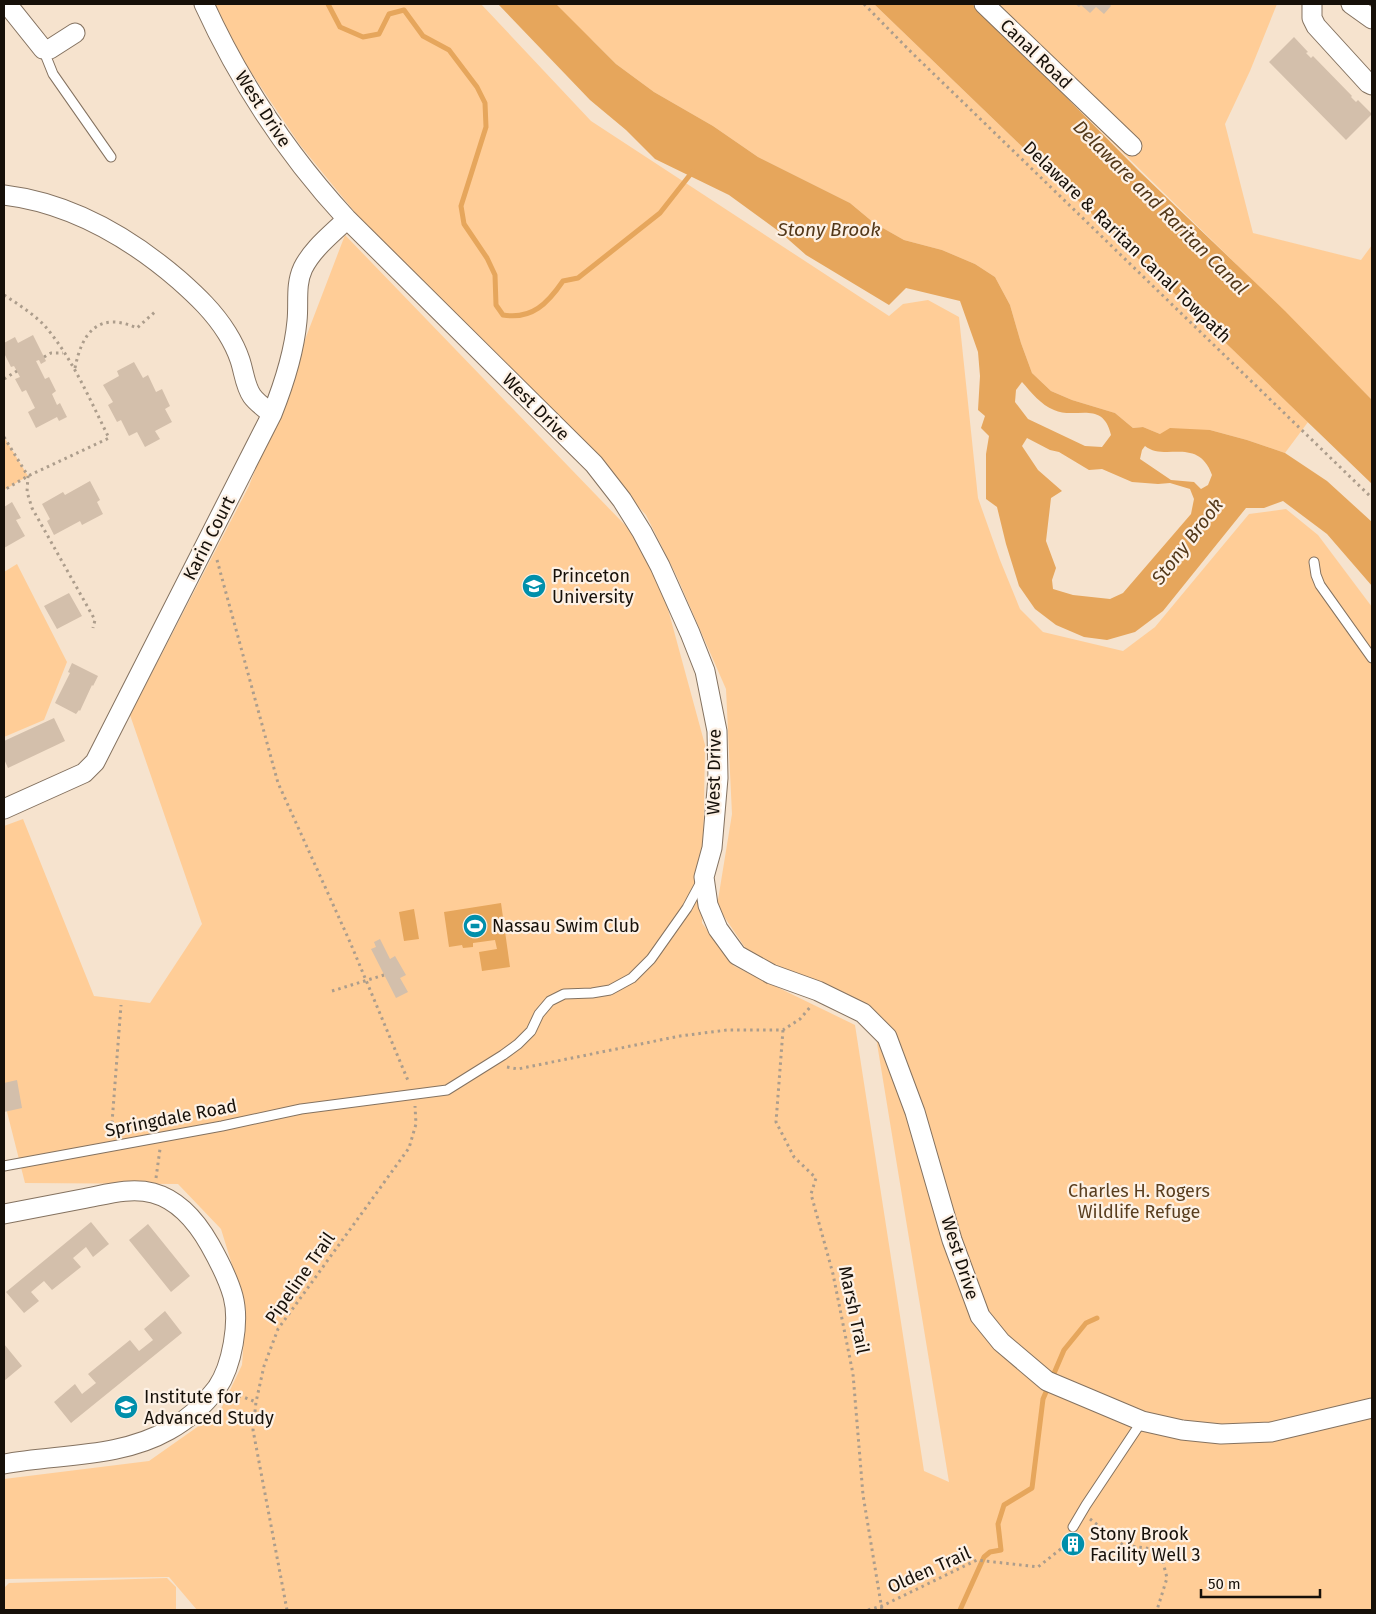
<svg xmlns="http://www.w3.org/2000/svg" width="1376" height="1614" viewBox="0 0 1376 1614" font-family="'Fira Sans',sans-serif">
<rect width="100%" height="100%" fill="#f6e3ce"/>
<!-- green -->
<path fill="#ffcd97" d="M215,4H481L591,121L889,316L903,304L928,300L959,317L978,498L1000,560L1020,609L1043,632L1123,651L1155,627L1249,514L1286,509L1318,535L1372,607V1610H197L169,1577L4,1579V1479L149,1461L220,1411L242,1365L246,1310L221,1229L178,1184L25,1183L4,1100V826L23,819L94,996L150,1003L202,924L130,715L249,486L345,235L653,554L705,745L702,923L734,966L855,1025L924,1471L949,1482L873,1019L829,989L748,952L717,906L732,814L726,689L677,577L646,515L530,390L366,226L300,145L240,56Z
M547,4H874L1308,422L1285,453L1247,440L1210,430L1160,434L1143,427L1133,428L1115,413L1072,400L1051,391L1032,373L1021,343L1010,305L995,277L975,264L942,250L904,240L874,223L850,203L758,157L713,126L654,92L616,64L593,41Z
M972,4H1277L1250,71L1225,124L1253,233L1361,260L1372,245V400C1240,266 1105,136 972,4Z
M4,437L28,476L4,490Z
M17,564L67,662L44,720L4,737V572Z
M167,1578L176,1587V1610H4V1588L9,1583Z"/>
<!-- water -->
<path fill="#e6a65c" fill-rule="evenodd" d="M498,4H556L616,64L654,92L713,126L758,157L850,203L874,223L904,240L942,250L975,264L995,277L1010,305L1021,343L1032,373L1051,391L1072,400L1115,413L1133,428L1143,427L1160,434L1170,428L1210,430L1247,440L1285,453L1327,481L1372,522V586L1327,534L1283,501L1264,508H1246L1163,611L1135,632L1107,640L1084,637L1056,625L1035,609L1019,586L1006,544L997,507L986,499V454L989,436L981,428L985,416L978,410L980,376L978,352L960,301L906,288L889,305L806,255L781,233L729,195L655,159L626,130L590,100ZM1022,382C1031,392 1041,405 1054,410C1075,420 1103,399 1111,435L1102,447L1085,446L1028,419L1015,402L1016,390ZM1027,438L1050,450L1059,452L1089,470L1102,469L1132,482L1158,484L1170,483L1190,489L1194,499L1191,514L1123,593L1110,599L1073,595L1053,589L1052,580L1056,568L1046,541L1051,498L1062,491L1038,470L1022,446ZM1145,446C1164,462 1198,436 1212,475L1208,485L1201,489L1194,482L1171,480L1140,459L1142,450Z
M874,4H972L1001,31L1139,171L1285,311L1372,400V484Z
M501,903L510,967L482,971L479,952L497,949L495,940L473,943V947L463,948L462,945L449,947L444,912Z
M414,909L419,939L404,941L399,912Z"/>
<g fill="none" stroke-linecap="round" stroke-linejoin="round">
<!-- stream -->
<path stroke="#e6a65c" stroke-width="5" d="M328,4L340,27L363,37L379,34L389,14L404,10L423,36L449,50L477,87L485,103L486,127L461,206L464,224L487,258L495,275L496,305L503,315C532,320 548,303 563,281L578,278L660,213L693,171
M960,1610L984,1557L990,1552L1001,1550L998,1524L1004,1505L1032,1488L1043,1399L1064,1350L1086,1323L1097,1318"/>
</g>
<!-- building -->
<path fill="#d3bfab" d="M1075,4H1110L1111,6L1104,14L1096,7L1090,13L1081,5L1079,7Z
M1294,37L1308,52L1306,53L1311,58L1313,56L1352,96L1351,97L1356,102L1358,100L1372,114L1346,140L1269,62Z
M33,335L46,361L41,364L39,360L36,361L45,379L49,377L56,391L52,394L57,405L60,403L67,417L59,421L57,417L36,428L28,412L35,408L26,390L22,392L15,379L20,377L14,366L11,367L4,353V343L15,337L18,343Z
M134,362L143,378L148,375L156,392L162,389L170,406L165,409L172,422L155,431L160,439L145,447L137,432L129,436L121,420L117,422L108,405L113,402L103,385L119,376L117,371Z
M90,481L100,500L97,502L103,514L82,525L80,521L54,535L47,521L50,519L42,504L63,492L65,495Z
M12,502L21,518L16,520L25,536L4,548V507Z
M69,593L82,616L57,629L44,606Z
M72,663L98,676L93,686L92,685L80,711L79,710L76,714L55,703L70,673L68,672Z
M54,718L65,741L8,768L4,759V741Z
M380,939L390,959L395,956L406,975L400,978L408,992L396,998L371,949L376,947L374,942Z
M17,1080L22,1108L4,1112V1083Z
M91,1222L109,1244L93,1257L86,1247L73,1258L81,1267L52,1290L44,1281L31,1292L39,1301L24,1313L6,1292Z
M148,1224L190,1276L171,1292L129,1240Z
M165,1311L182,1333L71,1423L54,1402L75,1384L82,1394L96,1383L88,1374L130,1340L139,1351L153,1340L144,1329Z
M4,1344L22,1366L4,1381Z
M1071,1538L1079,1543L1074,1551L1066,1546Z"/>
<g fill="none" stroke-linecap="round" stroke-linejoin="round">
<!-- lane casing -->
<g stroke="#847260" stroke-width="11">
<path id="lane" d="M43,49L53,74L111,157
M1314,562L1316,575L1320,585L1372,658
M4,1166L222,1126L301,1109L447,1090L503,1055L518,1044L531,1031L539,1014L550,1001L564,994L592,993L610,990L632,978L651,959L687,908L701,882
M1073,1527L1086,1505L1142,1421"/>
</g>
<!-- street casing -->
<g stroke="#847260" stroke-width="21">
<path id="street" d="M7,4L43,49H50L75,33
M204,4C240,83 288,155 347,219L594,464L622,500L642,532L660,566L690,633L705,671L717,731L718,778L712,848L704,877L708,905L718,929L737,955L771,974L818,991L863,1013L887,1037L915,1112L952,1240L980,1316L1001,1342L1047,1381L1142,1421L1182,1430L1221,1434L1271,1432L1372,1408
M984,4L1132,146
M1312,4V18L1316,26L1368,83L1372,85
M1351,4L1372,19
M4,195C70,203 129,237 179,280C197,296 214,312 227,333C232,341 237,351 240,360C244,372 245,386 252,396C257,403 266,409 272,414
M4,809L84,773L95,762L272,414C284,384 294,354 297,321C299,303 295,285 303,268C313,248 332,234 347,219
M4,1214C30,1209 56,1204 82,1199C105,1195 129,1187 153,1193C179,1200 197,1222 210,1245C219,1261 228,1278 233,1296C240,1322 232,1366 217,1388C205,1404 187,1420 169,1430C120,1458 58,1454 4,1464"/>
</g>
<!-- path -->
<path stroke="#ac9d8c" stroke-width="3" stroke-dasharray="2.5 4" stroke-linecap="butt" d="M864,4L909,50L1372,498
M4,295C18,304 32,313 44,325C72,357 90,400 109,438L28,476L4,490
M44,357L51,353H63
M75,368C82,332 99,311 137,328L157,310
M4,379L17,371
M4,437L28,476L27,492L32,508L95,620L93,628
M217,560L278,783L350,942L409,1083
M332,991L384,975
M783,1030L776,1122L794,1157L816,1178L811,1194L833,1274L853,1374L863,1495L882,1610
M507,1067L518,1069L680,1036L727,1030H783L800,1019L812,1005
M111,1136L121,1005
M156,1178L160,1149
M233,1393L256,1402
M1090,1519L1123,1545L1160,1550L1167,1578L1157,1610
M287,1610L253,1430L256,1402L264,1366L278,1329L409,1148L416,1124L415,1106
M868,1610L882,1606L977,1560L1038,1567L1062,1548L1069,1535"/>
<!-- lane -->
<use href="#lane" stroke="#fff" stroke-width="9"/>
<!-- street -->
<use href="#street" stroke="#fff" stroke-width="19"/>
</g>
<!-- icons -->
<defs>
<g id="university-disc" transform="scale(1.25)"><circle r="9.5" fill="#008fab" stroke="#fdf1e5"/><path d="M0-5L7-2L0 1L-7-2ZM-4 1L0 2.5L4 1V4Q0 6-4 4Z" fill="#fff"/></g>
<g id="stadium-disc" transform="scale(1.25)"><circle r="9.5" fill="#008fab" stroke="#fdf1e5"/><path d="M0-5a6.5 5 0 1 0 0 10a6.5 5 0 1 0 0-10ZM-3.5-1.8h7v3.6h-7Z" fill="#fff"/></g>
<g id="building-disc" transform="scale(1.25)"><circle r="9.5" fill="#008fab" stroke="#fdf1e5"/><path d="M-4-6H4V6H1V3H-1V6H-4ZM-2.5-4.3h1.7v1.8h-1.7ZM.8-4.3h1.7v1.8H.8ZM-2.5-1h1.7V.8h-1.7ZM.8-1h1.7V.8H.8Z" fill="#fff"/></g>
</defs>
<g fill-rule="evenodd">
<use href="#university-disc" x="534" y="586"/>
<use href="#stadium-disc" x="475" y="926"/>
<use href="#university-disc" x="126" y="1407"/>
<use href="#building-disc" x="1073" y="1544"/>
</g>
<g text-anchor="middle" stroke-width="4.5" stroke-linejoin="round" paint-order="stroke">
<!-- street labels -->
<g font-size="18" fill="#161009" stroke="#fdf1e5">
<text transform="translate(1036 54) rotate(44)" y="6">Canal Road</text>
<text transform="translate(263 109) rotate(57)" y="6">West Drive</text>
<text transform="translate(1127 242) rotate(44)" y="6">Delaware &amp; Raritan Canal Towpath</text>
<text transform="translate(536 407) rotate(45)" y="6">West Drive</text>
<text transform="translate(209 538) rotate(-63)" y="6">Karin Court</text>
<text transform="translate(714 772) rotate(-89)" y="6">West Drive</text>
<text transform="translate(171 1118) rotate(-11)" y="6">Springdale Road</text>
<text transform="translate(960 1258) rotate(72)" y="6">West Drive</text>
<text transform="translate(300 1278) rotate(-55)" y="6">Pipeline Trail</text>
<text transform="translate(854 1310) rotate(78)" y="6">Marsh Trail</text>
<text transform="translate(929 1570) rotate(-24)" y="6">Olden Trail</text>
</g>
<!-- poi labels -->
<g font-size="18" fill="#161009" stroke="#fdf1e5" text-anchor="start">
<text x="552" y="582">Princeton<tspan x="552" dy="21">University</tspan></text>
<text x="492" y="932">Nassau Swim Club</text>
<text x="144" y="1403">Institute for<tspan x="144" dy="21">Advanced Study</tspan></text>
<text x="1090" y="1540">Stony Brook<tspan x="1090" dy="21">Facility Well 3</tspan></text>
</g>
<!-- park labels -->
<g font-size="18" fill="#593e1f" stroke="#fdf1e5">
<text x="1139" y="1197">Charles H. Rogers<tspan x="1139" dy="21">Wildlife Refuge</tspan></text>
</g>
<!-- water labels -->
<g font-size="19" font-style="italic" fill="#533819" stroke="#fdf1e5">
<text transform="translate(1161 207) rotate(45)" y="7">Delaware and Raritan Canal</text>
<text x="829" y="236">Stony Brook</text>
<text transform="translate(1187 541) rotate(-52)" y="7">Stony Brook</text>
</g>
</g>
<!-- border -->
<rect width="1376" height="1614" fill="none" stroke="#161009" stroke-width="10"/>
<!-- scale -->
<path d="M1201 1589v8h119v-8" fill="none" stroke="#161009" stroke-width="2.5"/>
<text x="1208" y="1589" font-size="15" fill="#161009" stroke="#fdf1e5" stroke-width="4" paint-order="stroke">50 m</text>
</svg>
